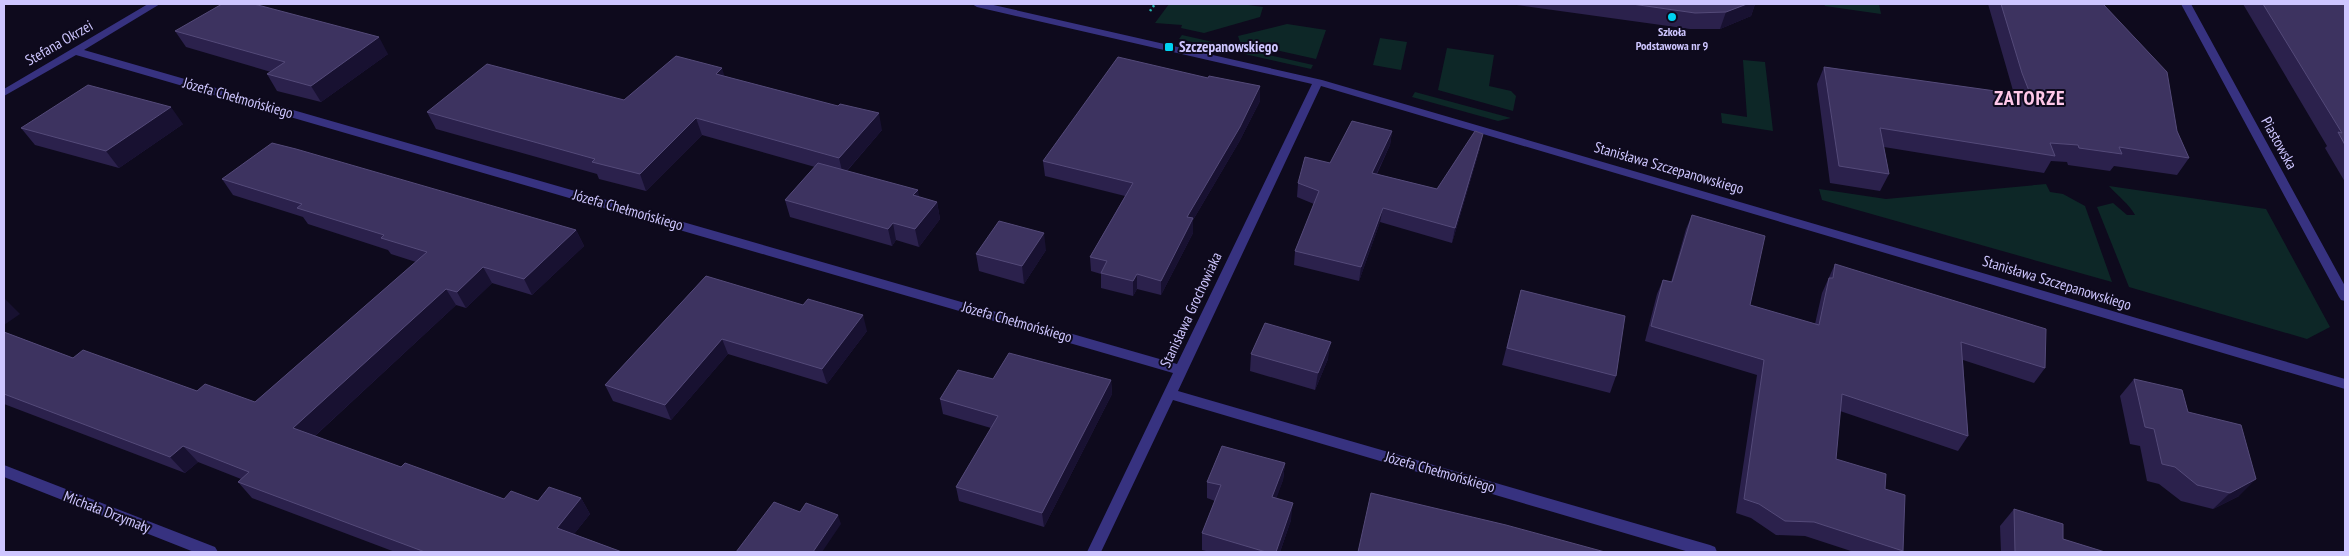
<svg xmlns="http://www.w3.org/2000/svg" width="2349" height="556" viewBox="0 0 2349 556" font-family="'PT Sans Narrow',sans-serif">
<rect width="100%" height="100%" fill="#0e0a1d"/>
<!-- green -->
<path fill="#0d2727" d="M1169,4H1241L1263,7L1260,17L1204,33L1181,28L1182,25L1155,23Z
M1824,4H1879L1881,14L1825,6Z
M1287,24L1326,30L1316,59L1240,42L1238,36Z
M1182,35L1313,65L1311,69L1179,39Z
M1380,38L1407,42L1401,70L1373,65Z
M1447,48L1494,55L1489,86L1511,91L1516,96L1513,111L1438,90Z
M1743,60L1765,62L1773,131L1722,123L1721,113L1747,117Z
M1415,92L1511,118L1498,121L1412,97Z
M2046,184L2050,192L2063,194L2085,206L2112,282L1822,200L1819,189L1886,199Z
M2109,186L2266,209L2330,327L2307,339L2129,287L2097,207L2113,203L2127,215H2135C2130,205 2117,195 2109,186Z"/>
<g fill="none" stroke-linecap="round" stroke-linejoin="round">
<!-- path -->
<path stroke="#25b5b0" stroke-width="2.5" stroke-dasharray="2 3" stroke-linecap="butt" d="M1150,11L1155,4"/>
<!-- minor -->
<path fill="#373280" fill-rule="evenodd" d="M148,4H160L84,50L1177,364L1312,84L977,7L972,4H989L1322,80L2345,379V389L1321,86L1178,391L1710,545L1715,547L1717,552H1689L1173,400L1101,552H1087L1173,373L76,55L4,96V89Z
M2181,4H2191L2345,286V301L2341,300L2339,297Z
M4,465L215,547L218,552H194L4,477Z"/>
</g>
<!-- wall -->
<path fill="#2b214c" d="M1509,4H1755L1751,16L1720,29H1690Z
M1988,4H2103L2177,131L2189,158L2177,175L2114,166L2110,171L2068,165L2067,162L2051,161L2044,173L1884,147L1889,174L1880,191L1830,183L1817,84L1824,67L2014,94Z
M2243,4H2345V182L2325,148L2327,146Z
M175,31L388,54L321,102L277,91L267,74L271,72L186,47Z
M725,76L882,130L847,171L919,197L937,202L940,219L919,247L896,240L892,246L790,217L785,200L815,167L702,135L646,191L599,179L597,174L436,129L427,112L624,100Z
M1208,78L1260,86V101L1239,142L1193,220V233L1161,295L1137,289L1133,296L1101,288V274L1091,271L1090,257L1125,196L1045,176L1043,161Z
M183,124L119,168L35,145L21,128Z
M1392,131L1390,145L1377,174L1437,189L1480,148L1452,243L1380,222L1359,281L1294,265L1295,251L1314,204L1297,197L1298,183L1330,163Z
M222,179L576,230L584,246L532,295L492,283L466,308L456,305L315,436L401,467L504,499L538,501L581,498L590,514L574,534L622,552H395L252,498L238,482L241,479L198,462L185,473L4,404V332L73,358L197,391L255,402L416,262L391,254L388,250L308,224L303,217L233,195Z
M1692,215L1750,305L1815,324L1822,293L1835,264L2045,368L2034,383L1963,360L1968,436L1958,451L1840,411L1836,459L1885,489L1903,551L1902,552H1854L1805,536L1776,535L1751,518L1736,513L1757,375L1645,341L1657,294L1663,280L1671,282L1686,229Z
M1046,250L1024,284L979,271L976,254Z
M706,276L867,331L827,384L728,354L671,420L613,401L605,385Z
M1521,290L1616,376L1610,393L1502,365Z
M1251,354L1328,359L1315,390L1250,371Z
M993,379L1111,380L1112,394L1044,527L959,501L956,487L991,428L943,414L940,399Z
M2134,379L2188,412L2239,496L2213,509L2181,501L2159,484L2147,481L2140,446L2130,444L2120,396Z
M1285,463L1283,480L1276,498L1291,520L1280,552H1210L1202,550V533L1215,501L1207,498V482Z
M2014,509L2063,539L2105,552H2001L2000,526Z"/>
<!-- shaded-wall -->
<path fill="#181131" d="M1747,4H1755L1751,16L1720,29L1726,12Z
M379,37L388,54L321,102L311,86Z
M722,68L727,84L716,74Z
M1260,86V101L1239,142L1193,220V233L1161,295V281L1187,217Z
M171,107L183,124L119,168L106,151Z
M879,113L882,130L843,175L839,158Z
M696,118L702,135L646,191L640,174Z
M1392,131L1390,145L1370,187L1372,173Z
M1483,134L1480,148L1452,243L1455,228Z
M918,190L921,207L913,195Z
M937,202L940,219L919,247L915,229Z
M1383,208L1380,222L1359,281L1361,267Z
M893,223L896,240L892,246L888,229Z
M576,230L584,246L532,295L524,279Z
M1044,233L1046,250L1024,284L1022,266Z
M483,267L492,283L466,308L457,292Z
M1137,274V289L1133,296V281Z
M446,289L456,305L306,444L293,428Z
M4,298L20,314L4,325Z
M863,315L867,331L827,384L822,369Z
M722,339L728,354L671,420L665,405Z
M1331,342L1328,359L1315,390L1318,373Z
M1111,380L1112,394L1044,527L1042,513Z
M183,446L198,462L185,473L170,457Z
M1285,463L1283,480L1271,514L1272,497Z
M2256,479L2239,496L2213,509L2230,493Z
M581,498L590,514L566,544L557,528Z
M1293,503L1291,520L1280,552H1276Z
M838,515L841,524L822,552H813Z"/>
<!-- building -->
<path fill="#3d3360" stroke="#544a79" d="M222,4H254L379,37L311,86L267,74L285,62L175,31Z
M1632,4H1747L1726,12L1695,13Z
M2001,4H2103L2167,72L2177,131L2189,158L2119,147L2122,154L2079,148L2078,145L2050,143L2055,156L1880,128L1889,174L1839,166L1824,67L2031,96L2022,73Z
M2263,4H2345V145L2338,132L2342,133Z
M676,56L722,68L716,74L838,106L840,104L879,113L839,158L696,118L640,174L592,162L595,159L427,112L487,64L624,100Z
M1118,57L1208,78L1209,76L1260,86L1240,127L1187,217L1193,218L1161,281L1137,274L1133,281L1101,273L1107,261L1090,257L1133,183L1043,161Z
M88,85L171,107L106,151L21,128Z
M1352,121L1392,131L1372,173L1437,189L1475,131L1483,134L1455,228L1383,208L1361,267L1295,251L1319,191L1298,183L1305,157L1330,163Z
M272,143L296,149L576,230L524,279L483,267L457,292L446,289L293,428L401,467L405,463L504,499L511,491L538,501L549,487L581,498L557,528L622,552H425L238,482L249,472L183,446L170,457L4,394V332L73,358L83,350L197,391L205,384L255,402L427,252L381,238L384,235L297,208L302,204L222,179Z
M818,163L918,190L913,195L937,202L915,229L893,223L888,229L785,200Z
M1692,215L1765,236L1750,305L1819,325L1829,278H1833L1835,264L2046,329L2045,368L1961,342L1968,436L1842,394L1836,459L1886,474L1885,489L1905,495L1903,551L1814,522L1785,521L1759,504L1744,499L1764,360L1651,326L1663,280L1672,282Z
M999,221L1044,233L1022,266L976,254Z
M706,276L803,305L808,299L863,315L822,369L722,339L665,405L605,385Z
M1521,290L1625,316L1616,376L1507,348Z
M1265,323L1331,342L1318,373L1251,354Z
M1009,353L1111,380L1042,513L956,487L998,416L940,399L958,370L993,379Z
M2134,379L2182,390L2188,412L2241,425L2256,479L2230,493L2197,485L2175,467L2162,464L2154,429L2145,427Z
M1222,446L1285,463L1272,497L1293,503L1276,552H1266L1202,533L1221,485L1207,482Z
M1371,493L1506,525L1605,552H1358Z
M774,502L800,512L806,503L838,515L813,552H736Z
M2014,509L2063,524V539L2105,552H2015Z"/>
<!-- markers -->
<g fill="#00d2f1" stroke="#0e0a1d" stroke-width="2">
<circle cx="1672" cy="17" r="5"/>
<rect x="1164" y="42" width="10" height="10" rx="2.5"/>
</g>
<g text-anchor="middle" stroke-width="4" stroke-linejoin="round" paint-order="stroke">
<!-- far-poi labels -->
<g font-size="12" font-weight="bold" fill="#cec6ff" stroke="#0e0a1d">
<text x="1672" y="36">Szkoła<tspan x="1672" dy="14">Podstawowa nr 9</tspan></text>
</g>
<!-- street labels -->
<g font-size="15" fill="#cec6ff" stroke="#0e0a1d">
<text transform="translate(59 43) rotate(-30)" y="5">Stefana Okrzei</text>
<text transform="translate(238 98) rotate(16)" y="5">Józefa Chełmońskiego</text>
<text transform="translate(2279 143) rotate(61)" y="5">Piastowska</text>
<text transform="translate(1669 168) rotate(16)" y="5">Stanisława Szczepanowskiego</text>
<text transform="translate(628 210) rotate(16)" y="5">Józefa Chełmońskiego</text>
<text transform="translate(2057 283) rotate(17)" y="5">Stanisława Szczepanowskiego</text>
<text transform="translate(1191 310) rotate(-65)" y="5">Stanisława Grochowiaka</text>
<text transform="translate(1017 322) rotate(16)" y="5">Józefa Chełmońskiego</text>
<text transform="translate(1440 472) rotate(16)" y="5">Józefa Chełmońskiego</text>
<text transform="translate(107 512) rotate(21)" y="5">Michała Drzymały</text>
</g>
<!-- poi labels -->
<g font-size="15" font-weight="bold" fill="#cec6ff" stroke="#0e0a1d" text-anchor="start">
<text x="1179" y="52">Szczepanowskiego</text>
</g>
<!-- district labels -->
<g font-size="20" font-weight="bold" letter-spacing="1" fill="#ffc8e9" stroke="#0e0a1d">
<text x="2030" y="105">ZATORZE</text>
</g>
</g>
<!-- border -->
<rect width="2349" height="556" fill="none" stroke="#cec6ff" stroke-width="10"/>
</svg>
